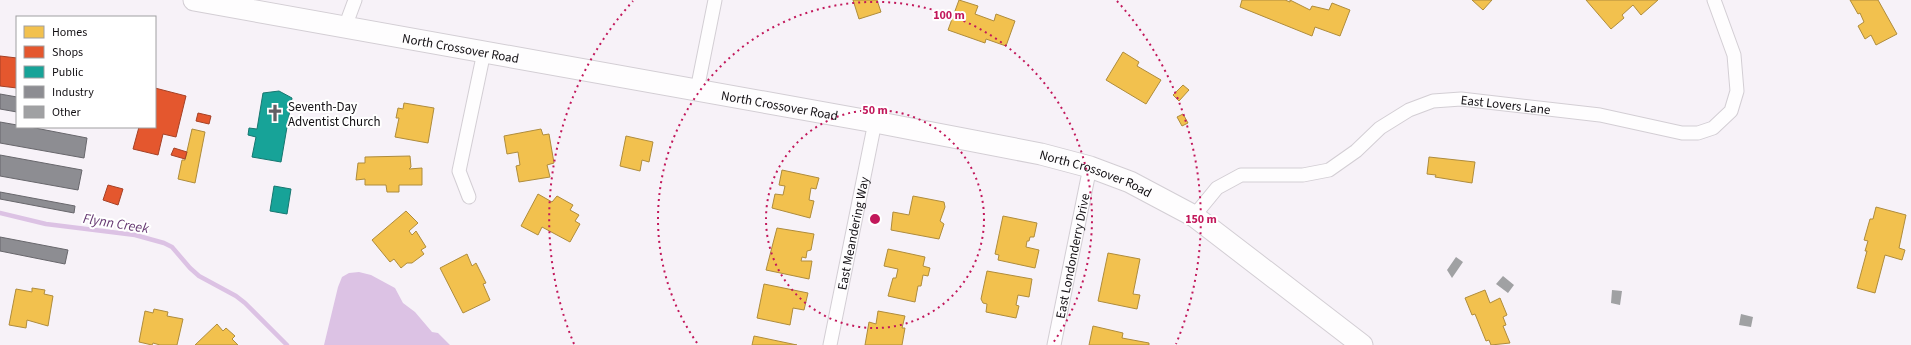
<svg xmlns="http://www.w3.org/2000/svg" width="1911" height="345" viewBox="0 0 1911 345" font-family="'Source Sans 3',sans-serif">
<rect width="100%" height="100%" fill="#f7f2f8"/>
<!-- water -->
<path fill="#dcc2e4" d="M359,272L371,275L395,288L403,303L415,312L432,332L438,333L450,345H324L338,287L342,277L349,273Z"/>
<!-- homes -->
<path fill="#f2c14e" stroke="#af8c3c" d="M853,0H877L881,12L859,19Z
M959,0L978,6L975,14L994,21L996,14L1015,21L1006,46L986,39L985,43L948,30Z
M1242,0H1285L1290,2V0L1310,10L1312,6L1329,10L1332,3L1350,10L1340,36L1315,27L1312,36L1240,7Z
M1472,0H1492L1483,10Z
M1586,0H1658L1641,15L1633,5L1622,15L1624,18L1611,29Z
M1850,0H1878L1897,34L1876,45L1871,35L1865,39L1858,26L1864,22L1860,13L1858,14Z
M1123,52L1139,62L1137,66L1161,80L1146,104L1106,80Z
M1183,85L1189,90L1179,101L1173,95Z
M404,103L434,108L428,143L395,137L399,118H396L398,108L403,109Z
M1183,114L1188,123L1182,126L1177,117Z
M192,129L205,132L195,183L178,179L182,160H185Z
M541,129L543,135L549,134L554,163L547,165L550,177L519,182L516,166L520,165L518,152L507,154L504,136Z
M626,136L653,142L649,162L642,160L640,171L620,166Z
M410,156L411,167L409,169L422,168V185H399V192H387L386,185H365V179L356,180L358,163H365V157Z
M1429,157L1475,162L1472,183L1435,177L1436,175L1427,174Z
M782,170L819,178L816,189L811,188L809,200L814,201L810,218L772,208L775,194L783,195L785,186L779,185Z
M538,194L552,202L557,196L573,205L570,210L579,215L575,221L580,224L570,242L542,227L538,235L521,226Z
M913,196L944,202L945,207L940,221L944,224L939,239L891,230L893,212L909,215Z
M1876,207L1906,215L1899,248L1905,250L1902,260L1885,255L1875,293L1857,288L1867,251H1865L1868,241L1864,240L1870,219H1873Z
M406,211L418,223L409,231L412,235L416,231L426,247L421,250L424,254L412,263H407L401,268L394,259L390,262L372,240Z
M1003,216L1037,223L1034,237H1030L1029,241H1027L1026,247L1039,250L1035,268L998,260L999,255L995,254Z
M777,228L814,234L811,250L807,251L806,258L802,257L801,261H812L809,279L766,270Z
M888,249L925,257L923,266L930,268L928,276L923,275L921,286H918L915,302L888,296L891,285L893,278H896L898,269L884,266Z
M1108,253L1140,259L1133,294L1140,295L1137,309L1098,301Z
M467,254L472,266L476,263L486,283L483,284L490,300L463,313L440,268Z
M987,271L1032,279L1029,297L1018,295L1016,305L1019,306L1016,318L986,312L987,304L983,303L981,299Z
M764,284L808,293L804,310L793,308L790,325L757,318Z
M32,288L45,290L44,294L53,296L48,326L27,320L26,328L9,325L16,289L32,292Z
M1485,290L1490,303L1500,298L1507,315L1503,317L1506,325L1503,326L1510,343L1491,345L1489,340L1486,341L1475,314L1472,315L1465,298Z
M154,309L168,312L167,316L183,319L177,345H160L153,343L152,345L139,342L145,311L153,313Z
M878,311L905,316L902,328H905L902,345H865L869,322L876,324Z
M217,324L223,331L226,328L235,336L232,339L238,345H195Z
M1093,326L1123,333L1122,338L1149,343V345H1089Z
M754,336L797,345H752Z"/>
<!-- shops -->
<path fill="#e4572e" stroke="#a54126" d="M0,56L17,58V88L0,86Z
M155,88L186,96L176,137L163,134L158,155L133,149L139,127H155Z
M198,113L211,116L209,124L196,121Z
M174,148L187,152L185,159L171,155Z
M108,185L123,189L118,205L103,200Z"/>
<!-- public -->
<path fill="#17a398" stroke="#167770" d="M279,91L292,98L281,162L252,157L256,137L248,135L249,128L257,129L263,93Z
M274,186L291,189L287,214L270,211Z"/>
<!-- industry -->
<path fill="#8d8d92" stroke="#68676c" d="M0,94L17,97V112L0,109Z
M0,122L17,125V127H30L87,138L84,158L0,143Z
M0,155L82,170L78,190L0,176Z
M0,192L75,206L74,213L0,199Z
M0,237L68,250L65,264L0,251Z"/>
<g fill="none" stroke-linecap="round" stroke-linejoin="round">
<!-- stream -->
<path stroke="#dcc2e4" stroke-width="4.5" d="M0,213L46,224L135,235L164,243L172,247L190,268L199,276L236,296L245,303L287,345"/>
</g>
<!-- building -->
<path fill="#a0a1a3" d="M1456,257L1463,262L1452,278L1447,270Z
M1503,276L1514,285L1508,293L1496,284Z
M1612,290L1622,291L1620,305L1611,303Z
M1741,314L1753,317L1751,327L1739,325Z"/>
<g fill="none" stroke-linecap="round" stroke-linejoin="round">
<!-- street casing -->
<g stroke="#d3ced4" stroke-width="15">
<g id="street">
<path d="M345,27L355,0"/>
<path d="M697,90L715,0"/>
<path d="M469,197L459,171L484,52"/>
<path id="s1" d="M1194,216L1217,188L1241,175H1303L1329,170L1356,151L1380,128L1409,110L1433,101L1461,99L1600,115L1682,133H1698L1713,128L1731,111L1737,91L1734,55L1714,0"/>
<path id="s2" d="M830,345L875,122"/>
<path id="s3" d="M1054,345L1090,167"/>
</g>
</g>
<!-- primary casing -->
<g stroke="#d3ced4" stroke-width="23">
<g id="primary">
<path id="s4" d="M194,0L875,122L1041,154L1090,167L1130,182L1194,216L1362,345"/>
</g>
</g>
<!-- street -->
<use href="#street" stroke="#fefdfe" stroke-width="13"/>
<!-- primary -->
<use href="#primary" stroke="#fefdfe" stroke-width="21"/>
</g>
<!-- distance rings -->
<g fill="none" stroke="#c2185b" stroke-width="2" stroke-dasharray="2 4">
<circle cx="875" cy="219" r="109"/>
<path d="M697 343A217 217 0 1 1 1053 343"/>
<path d="M574 344A326 326 0 0 1 633 1M1117 1A326 326 0 0 1 1176 344"/>
</g>
<!-- icons -->
<defs>
<g id="church-bare" transform="scale(1.38)"><path d="M-1.2-6h2.4v3.5h3.3v2.4h-3.3V6h-2.4V-.1h-3.3v-2.4h3.3Z" fill="#625e63" stroke="#fff" stroke-width="2.5" paint-order="stroke"/></g>
</defs>
<g fill-rule="evenodd">
<use href="#church-bare" x="275" y="113"/>
</g>
<g text-anchor="middle" stroke-width="4" stroke-linejoin="round" paint-order="stroke">
<!-- street labels -->
<g font-size="13" fill="#120f13" stroke="#fff">
<text dy="5" stroke="none"><textPath href="#s4" startOffset="271">North Crossover Road</textPath></text>
<text dy="5" stroke="none"><textPath href="#s1" startOffset="351">East Lovers Lane</textPath></text>
<text dy="5" stroke="none"><textPath href="#s4" startOffset="595">North Crossover Road</textPath></text>
<text dy="5" stroke="none"><textPath href="#s4" startOffset="919">North Crossover Road</textPath></text>
<text dy="5" stroke="none"><textPath href="#s2" startOffset="114">East Meandering Way</textPath></text>
<text dy="5" stroke="none"><textPath href="#s3" startOffset="91">East Londonderry Drive</textPath></text>
</g>
<!-- poi labels -->
<g font-size="13" fill="#120f13" stroke="#fff" text-anchor="start">
<text x="288" y="111">Seventh-Day<tspan x="288" dy="15">Adventist Church</tspan></text>
</g>
<!-- water labels -->
<g font-size="14" font-style="italic" fill="#663972" stroke="#fff">
<text transform="translate(116 223) rotate(9)" y="5">Flynn Creek</text>
</g>
</g>
<circle cx="875" cy="219" r="6" fill="#c2185b" stroke="#fff" stroke-width="2"/>
<g font-size="12" text-anchor="middle" font-weight="bold" fill="#c2185b" stroke="#fff" stroke-width="4" stroke-linejoin="round" paint-order="stroke">
<text x="949" y="19">100 m</text>
<text x="875" y="114">50 m</text>
<text x="1201" y="223">150 m</text>
</g>
<!-- legend -->
<rect x="16" y="16" width="140" height="112" fill="#ffffff" stroke="#a09fa1"/>
<rect x="24" y="26" width="20" height="12" fill="#f2c14e" stroke="#a09fa1"/>
<text x="52" y="36" font-size="12" fill="#120f13">Homes</text>
<rect x="24" y="46" width="20" height="12" fill="#e4572e" stroke="#a09fa1"/>
<text x="52" y="56" font-size="12" fill="#120f13">Shops</text>
<rect x="24" y="66" width="20" height="12" fill="#17a398" stroke="#a09fa1"/>
<text x="52" y="76" font-size="12" fill="#120f13">Public</text>
<rect x="24" y="86" width="20" height="12" fill="#8d8d92" stroke="#a09fa1"/>
<text x="52" y="96" font-size="12" fill="#120f13">Industry</text>
<rect x="24" y="106" width="20" height="12" fill="#a0a1a3" stroke="#a09fa1"/>
<text x="52" y="116" font-size="12" fill="#120f13">Other</text>
</svg>
